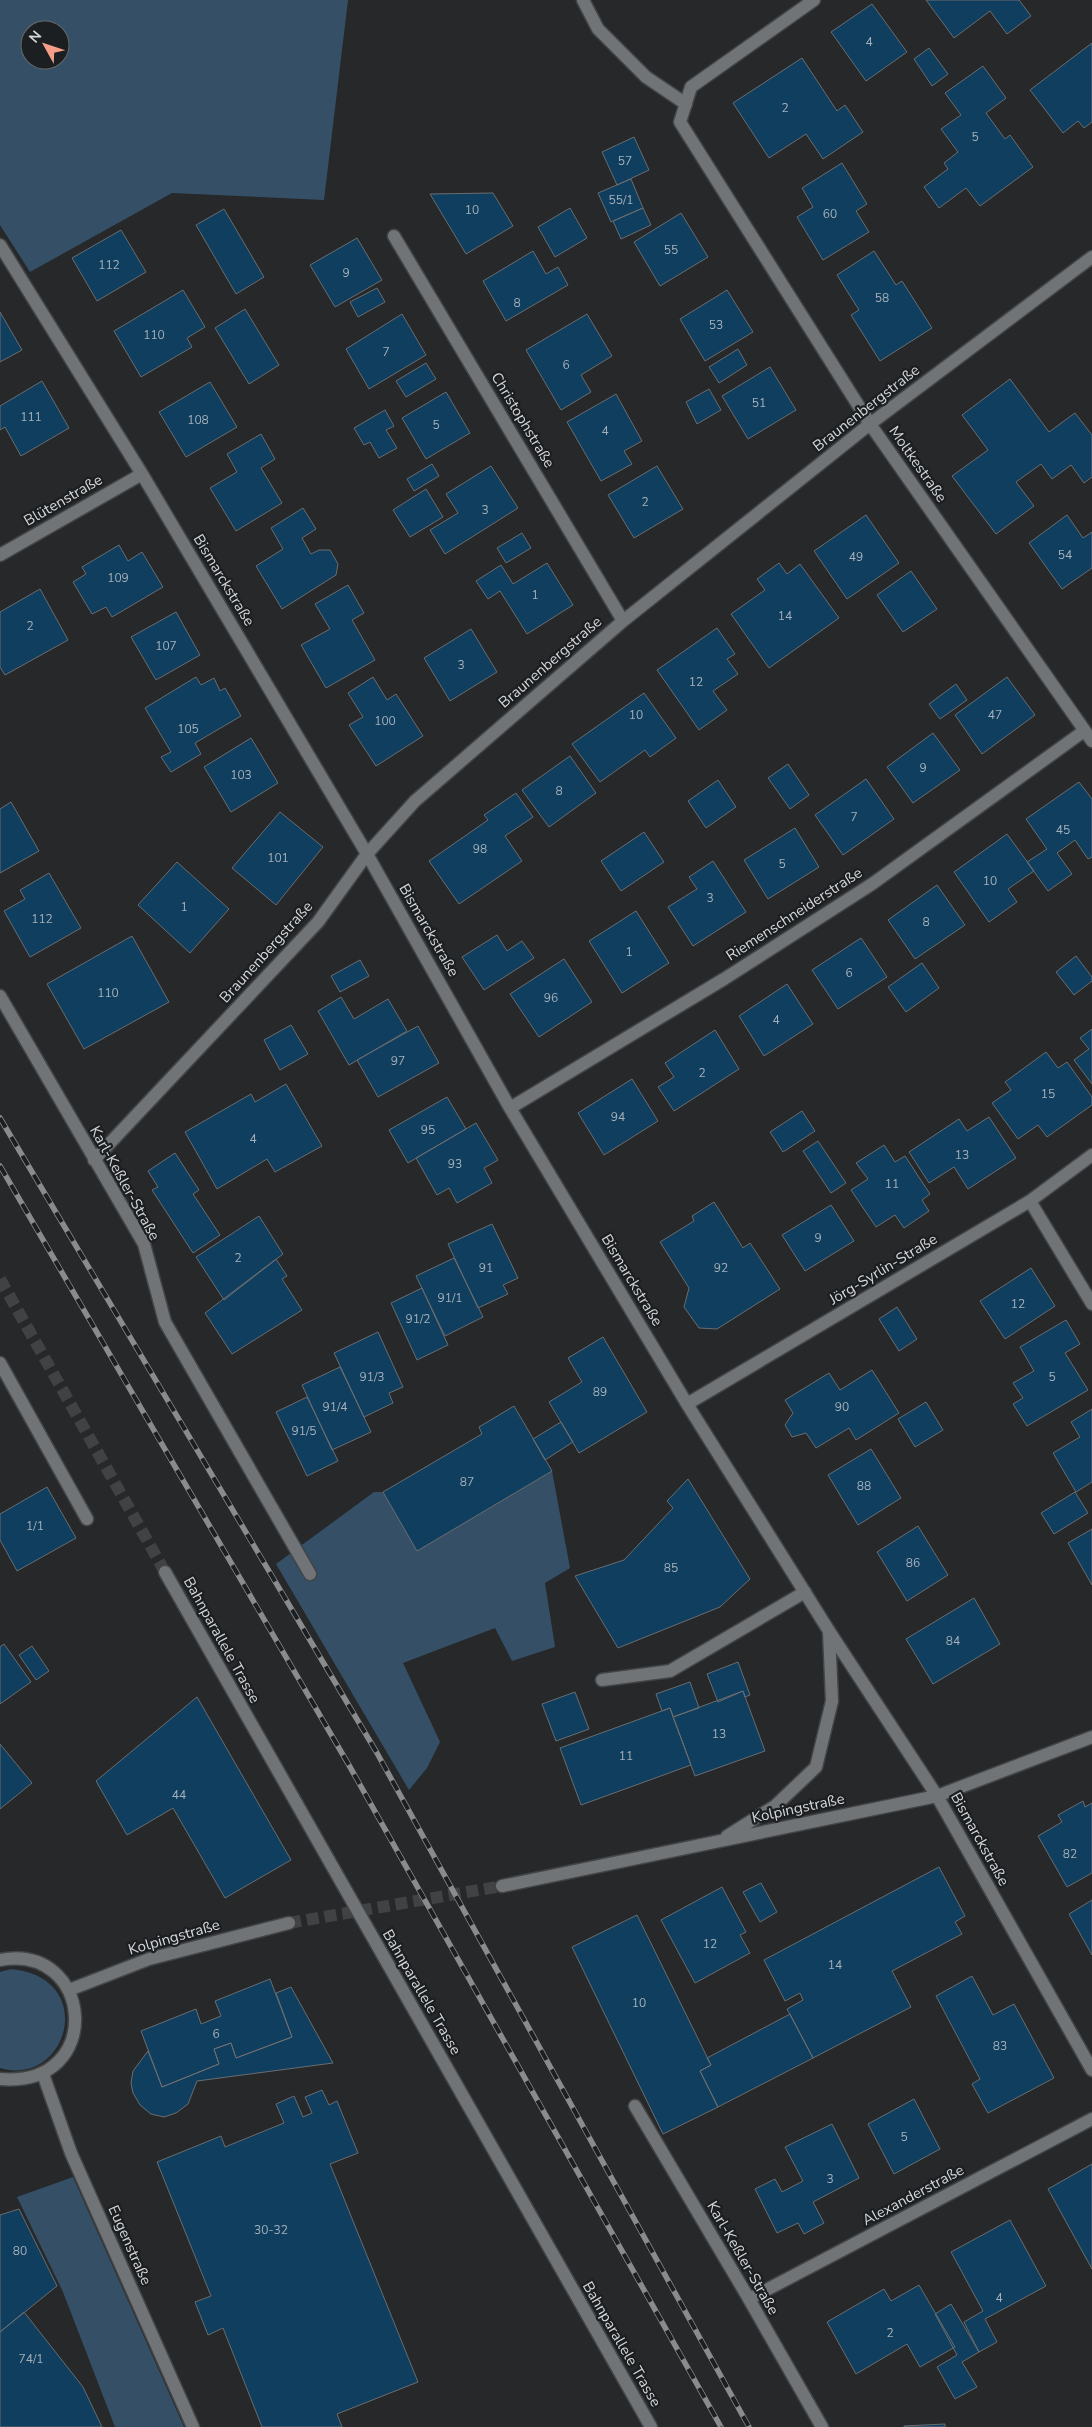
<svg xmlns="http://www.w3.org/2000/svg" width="1092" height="2427" viewBox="0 0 1092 2427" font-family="'Nunito Sans',sans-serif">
<rect width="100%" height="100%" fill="#26282a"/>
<!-- green -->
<path fill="#355066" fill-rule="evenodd" d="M0,0H348L324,200L172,193L30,272L0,225ZM30,30H60V60H30Z
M552,1471L570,1568L545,1583L555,1647L512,1661L495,1628L403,1663L440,1742L427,1768L409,1790L276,1564L374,1492H383L417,1550Z
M11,1969C99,1977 68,2088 0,2068V1972Z
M73,2177L184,2427H115L63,2292L17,2197Z"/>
<!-- building -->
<path fill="#103e5e" stroke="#6a6d70" d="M926,0H1019L1031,16L1007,34L990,11L954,38Z
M872,4L907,52L866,81L831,32Z
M1092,43V122L1084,128L1078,121L1063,133L1030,90Z
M929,48L948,74L932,86L914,59Z
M802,58L837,111L845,105L863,132L823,159L806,134L769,158L733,103Z
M983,66L1006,98L986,113L1005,139L1010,135L1033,167L980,206L966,188L939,208L924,187L948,169L944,163L958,152L941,129L961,115L945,93Z
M634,137L649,170L617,185L602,152Z
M842,163L867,204L856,211L869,232L823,260L797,217L813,207L802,188Z
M631,179L643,208L611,222L598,193Z
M493,193L513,226L466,254L430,194Z
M570,208L587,238L555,257L538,227Z
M643,208L651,225L621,239L613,221Z
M224,209L264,277L236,294L196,225Z
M681,213L708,257L660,286L634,242Z
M121,230L146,272L97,301L72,258Z
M357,238L382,280L335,307L310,265Z
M533,251L546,274L558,267L568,285L506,321L483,281Z
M874,251L896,285L902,281L932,328L880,361L851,315L859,310L837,275Z
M377,288L385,302L358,317L350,302Z
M183,290L205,327L187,338L192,347L141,377L114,331Z
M727,290L753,332L705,361L680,319Z
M245,309L279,365L249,384L215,328Z
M0,312L22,350L0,362Z
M402,314L426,355L369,389L346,349Z
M587,314L612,356L581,375L591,392L561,410L526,350Z
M738,349L747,365L719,383L709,367Z
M426,363L436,379L406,397L396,381Z
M770,367L796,410L748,439L722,396Z
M1010,379L1049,432L1075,413L1092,435V477L1084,483L1071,465L1052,479L1041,464L1016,482L1034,506L996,534L952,476L988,450L962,415Z
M42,381L69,428L21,456L5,427L0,430V406Z
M210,382L237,427L186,457L159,412Z
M709,389L721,410L697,424L686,402Z
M446,392L470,433L426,459L402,418Z
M616,394L642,441L624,451L632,464L601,481L567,422Z
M385,410L394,426L386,430L397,448L379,458L370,442L364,445L354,428Z
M261,434L275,459L261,468L282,503L236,531L210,488L237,472L227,454Z
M432,464L439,476L414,491L407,479Z
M491,466L518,508L445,554L430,530L458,513L446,494Z
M657,466L683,509L634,538L608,495Z
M426,489L443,517L410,537L393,510Z
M303,508L316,529L302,538L311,554L319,550H330L338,564L336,575L282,609L256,566L283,549L271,528Z
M866,515L899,563L847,599L814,551Z
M1067,515L1083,538L1092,532V568L1062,589L1029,543Z
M522,533L531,548L506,563L497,548Z
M119,545L128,561L142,552L163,587L112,617L106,607L92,614L73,582L86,574L82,567Z
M547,563L573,605L527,634L500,591L488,599L476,581L501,565L513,584Z
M779,563L787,574L800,564L839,618L769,668L731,614L765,590L757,579Z
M911,571L937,609L903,632L877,595Z
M348,585L364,613L352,620L375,660L326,688L301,645L330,629L315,604Z
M40,589L68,640L5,675L0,667V612Z
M176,612L200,655L156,680L131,637Z
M717,628L735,654L727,659L738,674L713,691L727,710L699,730L657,670Z
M471,629L497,672L450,701L424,658Z
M196,677L201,685L214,678L220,691L225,688L241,716L195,743L201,754L171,772L161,757L171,752L145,708Z
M373,677L387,700L396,694L423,736L376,766L349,725L363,717L348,693Z
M1007,677L1035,715L982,754L955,715Z
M956,684L967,700L940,719L929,704Z
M644,693L676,738L650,757L645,750L600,782L572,744Z
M933,733L960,770L913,803L887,767Z
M251,738L278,783L231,812L204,767Z
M570,756L596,793L549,827L522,790Z
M788,764L809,795L790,809L768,778Z
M866,779L894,819L843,855L815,815Z
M718,780L736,807L706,828L688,801Z
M1079,782L1092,799V857L1088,859L1075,840L1057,853L1072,874L1048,891L1027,862L1047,849L1026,819Z
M516,793L533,817L505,836L522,861L459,904L429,861L488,820L484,815Z
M11,802L39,851L0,873V809Z
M280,812L323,847L276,905L232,868Z
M795,828L819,867L768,899L744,860Z
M644,832L664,862L621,891L601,861Z
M1007,834L1034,871L1008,889L1017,902L989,922L954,872Z
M713,861L746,912L693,946L668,907L697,889L689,877Z
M177,862L229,909L190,953L138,905Z
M49,873L81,928L30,957L4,911L25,899L20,890Z
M937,885L965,925L915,959L888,920Z
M636,911L669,963L622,993L589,941Z
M497,935L507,951L522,941L534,958L484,990L462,957Z
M132,936L169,1002L84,1049L47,984Z
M861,938L887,977L838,1009L812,970Z
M1076,956L1092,977V981L1074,995L1056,972Z
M564,959L592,1002L539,1037L510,994Z
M360,960L369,976L340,992L331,976Z
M922,963L939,988L906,1012L888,987Z
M787,984L813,1024L764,1056L739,1016Z
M341,997L354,1019L388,999L407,1031L349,1065L318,1011Z
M291,1025L308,1054L280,1070L264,1040Z
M418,1026L439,1063L378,1097L357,1060Z
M1092,1029V1084L1074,1060L1089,1049L1080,1038Z
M715,1030L739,1069L674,1111L658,1087L674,1077L665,1063Z
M1046,1052L1058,1068L1067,1062L1092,1097V1105L1047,1137L1038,1125L1018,1139L992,1103L1011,1090L1005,1082Z
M632,1079L658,1121L604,1155L578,1113Z
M286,1084L322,1146L275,1172L267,1159L217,1189L185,1132L251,1094L255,1102Z
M447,1097L466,1129L408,1163L389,1130Z
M802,1111L815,1131L783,1152L770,1132Z
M989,1117L1016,1158L968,1189L954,1167L929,1183L909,1152L959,1119L967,1131Z
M476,1123L498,1160L484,1168L492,1183L457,1203L449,1188L437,1195L416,1158Z
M818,1141L846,1183L831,1193L803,1151Z
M884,1145L895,1162L905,1156L930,1194L922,1200L929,1211L904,1228L895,1215L876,1227L851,1190L868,1179L856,1163Z
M175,1153L199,1190L193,1194L220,1235L193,1253L152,1190L158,1187L148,1171Z
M714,1202L743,1248L750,1243L780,1289L717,1329L699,1328L684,1307L689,1288L660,1242L694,1221L692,1216Z
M831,1205L854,1241L805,1271L782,1235Z
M259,1216L283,1254L224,1300L196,1257Z
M492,1224L518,1278L503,1285L508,1294L478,1308L448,1244Z
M454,1258L483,1317L445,1336L416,1276Z
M276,1259L287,1276L282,1279L302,1310L232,1354L205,1313Z
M1031,1268L1055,1306L1005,1339L980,1301Z
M422,1288L448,1345L417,1360L391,1303Z
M897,1307L917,1339L899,1351L879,1319Z
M1066,1320L1080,1344L1065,1353L1088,1390L1027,1426L1013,1404L1023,1398L1013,1383L1034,1371L1020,1347Z
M378,1332L403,1387L389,1393L393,1403L364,1417L334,1353Z
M603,1337L647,1412L579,1453L549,1402L582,1382L568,1358Z
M340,1367L371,1432L332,1450L302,1385Z
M872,1370L899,1413L856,1440L849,1428L816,1448L806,1433L792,1437L785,1425L793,1413L785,1400L829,1373L840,1390Z
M307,1397L338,1461L307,1476L276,1412Z
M926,1402L943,1430L915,1447L898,1419Z
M514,1406L552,1471L417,1551L383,1492L482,1434L479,1427Z
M1092,1409V1482L1076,1492L1053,1453L1080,1437L1071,1422Z
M561,1422L573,1442L545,1460L533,1439Z
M871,1449L901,1498L858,1525L828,1475Z
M688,1479L750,1579L720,1607L618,1648L575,1576L624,1560L673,1508L667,1501Z
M47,1487L76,1538L17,1571L0,1540V1514Z
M1075,1492L1088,1513L1054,1534L1041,1513Z
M918,1526L948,1575L907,1601L877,1552Z
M1092,1529V1585L1068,1543Z
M974,1598L1000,1644L933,1684L906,1639Z
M4,1644L31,1682L0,1704V1647Z
M32,1646L49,1671L36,1680L19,1655Z
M738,1662L750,1695L745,1697L743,1691L718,1702L707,1674Z
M690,1682L699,1708L673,1717L670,1708L662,1711L656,1694Z
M743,1691L765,1751L695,1776L673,1717Z
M575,1692L589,1729L556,1741L542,1704Z
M197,1697L291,1860L225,1898L173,1808L127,1835L96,1781Z
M670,1708L691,1765L581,1805L560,1748Z
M0,1744L32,1783L0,1809Z
M1083,1801L1085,1807L1092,1803V1873L1067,1887L1038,1836L1062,1822L1058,1815Z
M939,1867L965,1916L955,1922L962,1934L892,1971L911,2007L813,2058L787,2009L803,2000L800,1993L785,2001L764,1960Z
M761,1883L777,1912L760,1922L743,1892Z
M722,1887L746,1932L740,1935L750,1953L695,1983L661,1920Z
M1092,1900V1955L1069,1914Z
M637,1915L711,2065L700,2071L718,2107L663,2134L572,1947Z
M972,1976L993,2015L1014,2004L1054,2078L988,2113L972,2084L980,2079L936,1996Z
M270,1979L292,2037L236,2058L231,2043L214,2049L219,2064L162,2087L141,2031L196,2009L201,2024L221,2016L215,2001Z
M291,1987L333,2063L197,2081L188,2104L176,2113L164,2117L151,2114L140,2105L133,2093L131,2083L133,2071L148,2051L162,2087L219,2064L214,2049L231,2043L236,2058L292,2037L276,1993Z
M790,2014L813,2058L718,2107L700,2071L711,2065L707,2058Z
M322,2090L329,2105L337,2101L358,2153L330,2164L418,2382L337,2414L342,2427H262L223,2328L208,2335L195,2302L211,2296L157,2162L221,2136L225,2147L284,2123L276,2104L294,2096L303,2117L312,2113L305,2097Z
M914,2099L940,2149L894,2174L868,2124Z
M832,2124L859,2178L813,2202L824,2223L804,2234L798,2223L777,2233L755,2189L775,2179L782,2192L803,2181L785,2147Z
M1092,2164V2269L1048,2189Z
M19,2209L57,2286L0,2332V2215Z
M1010,2220L1046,2286L985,2319L997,2342L979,2352L964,2322L983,2311L951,2252Z
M919,2285L955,2347L920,2367L907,2344L856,2374L827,2322L884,2289L891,2301Z
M951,2304L979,2352L962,2362L977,2387L955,2399L937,2367L957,2355L935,2314Z
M24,2312L83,2387L102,2427H0V2332Z
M945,2424V2427H904V2426Z"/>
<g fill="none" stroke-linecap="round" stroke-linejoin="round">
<!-- minor-tunnel -->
<path stroke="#404244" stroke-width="12" stroke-dasharray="12 6" stroke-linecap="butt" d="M289,1923L502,1886"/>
<!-- secondary-tunnel -->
<path stroke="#404244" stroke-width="12" stroke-dasharray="12 6" stroke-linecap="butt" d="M0,1279L165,1572"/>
<!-- service casing -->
<g stroke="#424446" stroke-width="15">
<path id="service" d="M583,0L598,29L646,77L686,104
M0,1363L87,1519
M602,1680L670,1671L805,1592
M635,2106L749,2299"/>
</g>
<!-- minor casing -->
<g stroke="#424446" stroke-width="15">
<path id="minor" d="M814,0L691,87L680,122L870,424L1092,741
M394,236L623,621
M0,245L142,474L367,854L510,1108L687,1404L829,1631L937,1796L1092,2070
M0,555L142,474
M0,996L144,1244L165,1322L310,1574
M510,1108L724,979L872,884L1084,731
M94,1160L318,922L367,854L415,801L623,621L870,424L1092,257
M1030,1201L1092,1304
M687,1404L1030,1201L1092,1155
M727,1836L775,1806L816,1767L832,1701L829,1632
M502,1886L937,1796L1092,1737
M69,1990L149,1959L289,1923
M43,2074L71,2153L193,2427
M822,2427L749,2299L1092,2119"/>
</g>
<!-- tertiary casing -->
<g stroke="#424446" stroke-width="15">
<path id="tertiary" d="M0,1960C93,1942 107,2088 0,2079"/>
</g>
<!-- secondary casing -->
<g stroke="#424446" stroke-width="15">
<path id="secondary" d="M165,1572L651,2427"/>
</g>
<!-- service -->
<use href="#service" stroke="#717477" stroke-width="12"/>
<!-- minor -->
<use href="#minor" stroke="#717477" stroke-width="12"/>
<!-- tertiary -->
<use href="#tertiary" stroke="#717477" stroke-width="12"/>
<!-- secondary -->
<use href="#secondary" stroke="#717477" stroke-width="12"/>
<!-- rail casing -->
<g stroke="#898b8d" stroke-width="5.5">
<path id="rail" d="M0,1118L377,1753L749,2427
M0,1166L350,1767L721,2427"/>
</g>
<!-- rail -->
<use href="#rail" stroke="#1c1f21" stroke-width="4" stroke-dasharray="11" stroke-linecap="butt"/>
</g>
<g text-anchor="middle" stroke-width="4.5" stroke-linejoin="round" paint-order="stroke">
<!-- number labels -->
<g font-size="12" fill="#a4b0ba">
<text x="869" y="46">4</text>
<text x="785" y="112">2</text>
<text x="975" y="141">5</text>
<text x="625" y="165">57</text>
<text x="621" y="204">55/1</text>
<text x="472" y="214">10</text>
<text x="830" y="218">60</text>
<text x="671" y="254">55</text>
<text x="109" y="269">112</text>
<text x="346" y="277">9</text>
<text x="882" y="302">58</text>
<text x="517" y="307">8</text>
<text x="716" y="329">53</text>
<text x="154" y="339">110</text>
<text x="386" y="356">7</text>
<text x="566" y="369">6</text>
<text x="759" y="407">51</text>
<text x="31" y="421">111</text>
<text x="198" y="424">108</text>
<text x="436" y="429">5</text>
<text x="605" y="435">4</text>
<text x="645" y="506">2</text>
<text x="485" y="514">3</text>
<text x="1065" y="559">54</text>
<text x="856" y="561">49</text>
<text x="118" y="582">109</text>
<text x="535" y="599">1</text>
<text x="785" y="620">14</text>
<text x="30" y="630">2</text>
<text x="166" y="650">107</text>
<text x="461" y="669">3</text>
<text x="696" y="686">12</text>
<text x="636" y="719">10</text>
<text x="995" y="719">47</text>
<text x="385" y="725">100</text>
<text x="188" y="733">105</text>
<text x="923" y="772">9</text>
<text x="241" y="779">103</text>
<text x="559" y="795">8</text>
<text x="854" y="821">7</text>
<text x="1063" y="834">45</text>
<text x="480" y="853">98</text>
<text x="278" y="862">101</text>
<text x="782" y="868">5</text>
<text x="990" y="885">10</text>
<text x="710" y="902">3</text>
<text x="184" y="911">1</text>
<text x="42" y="923">112</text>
<text x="926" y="926">8</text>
<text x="629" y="956">1</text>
<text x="849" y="977">6</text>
<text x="108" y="997">110</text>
<text x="551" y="1002">96</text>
<text x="776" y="1024">4</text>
<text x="398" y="1065">97</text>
<text x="702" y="1077">2</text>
<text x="1048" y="1098">15</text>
<text x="618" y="1121">94</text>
<text x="428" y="1134">95</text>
<text x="253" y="1143">4</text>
<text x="962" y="1159">13</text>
<text x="455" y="1168">93</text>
<text x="892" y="1188">11</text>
<text x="818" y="1242">9</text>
<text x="238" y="1262">2</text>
<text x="486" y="1272">91</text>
<text x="721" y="1272">92</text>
<text x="450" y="1302">91/1</text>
<text x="1018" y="1308">12</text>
<text x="418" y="1323">91/2</text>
<text x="372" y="1381">91/3</text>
<text x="1052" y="1381">5</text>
<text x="600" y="1396">89</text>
<text x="335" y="1411">91/4</text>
<text x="842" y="1411">90</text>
<text x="304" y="1435">91/5</text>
<text x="467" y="1486">87</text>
<text x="864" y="1490">88</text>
<text x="35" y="1530">1/1</text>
<text x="913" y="1567">86</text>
<text x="671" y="1572">85</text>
<text x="953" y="1645">84</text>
<text x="719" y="1738">13</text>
<text x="626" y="1760">11</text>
<text x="179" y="1799">44</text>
<text x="1070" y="1858">82</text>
<text x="710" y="1948">12</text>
<text x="835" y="1969">14</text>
<text x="639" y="2007">10</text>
<text x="216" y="2038">6</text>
<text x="1000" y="2050">83</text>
<text x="904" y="2141">5</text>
<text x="830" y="2183">3</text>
<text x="271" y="2234">30-32</text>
<text x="20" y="2255">80</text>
<text x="999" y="2302">4</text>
<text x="890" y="2337">2</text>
<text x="31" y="2363">74/1</text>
</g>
<!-- street labels -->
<g font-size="15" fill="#d5d6d8" stroke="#1c1f21">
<text transform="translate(866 408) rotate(-38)" y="5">Braunenbergstraße</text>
<text transform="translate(523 420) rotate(59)" y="5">Christophstraße</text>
<text transform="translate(918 464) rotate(55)" y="5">Moltkestraße</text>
<text transform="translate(63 500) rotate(-30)" y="5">Blütenstraße</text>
<text transform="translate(224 580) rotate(59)" y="5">Bismarckstraße</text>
<text transform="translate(550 662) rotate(-41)" y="5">Braunenbergstraße</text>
<text transform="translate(794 914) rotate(-33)" y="5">Riemenschneiderstraße</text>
<text transform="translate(429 930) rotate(60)" y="5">Bismarckstraße</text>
<text transform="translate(266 952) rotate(-48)" y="5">Braunenbergstraße</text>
<text transform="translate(125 1183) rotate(61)" y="5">Karl-Keßler-Straße</text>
<text transform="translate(883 1269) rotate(-31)" y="5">Jörg-Syrlin-Straße</text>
<text transform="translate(632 1280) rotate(59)" y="5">Bismarckstraße</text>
<text transform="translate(222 1640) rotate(61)" y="5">Bahnparallele Trasse</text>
<text transform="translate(798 1808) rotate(-12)" y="5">Kolpingstraße</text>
<text transform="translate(980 1839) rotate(61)" y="5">Bismarckstraße</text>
<text transform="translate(174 1937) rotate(-16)" y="5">Kolpingstraße</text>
<text transform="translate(422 1992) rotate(60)" y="5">Bahnparallele Trasse</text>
<text transform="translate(913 2195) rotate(-28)" y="5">Alexanderstraße</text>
<text transform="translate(130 2245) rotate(66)" y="5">Eugenstraße</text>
<text transform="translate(743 2258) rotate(60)" y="5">Karl-Keßler-Straße</text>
<text transform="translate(622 2344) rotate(60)" y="5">Bahnparallele Trasse</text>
</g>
</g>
<!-- north arrow -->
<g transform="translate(45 45) rotate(310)"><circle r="24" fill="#1c1f21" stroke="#66686a"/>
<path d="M0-4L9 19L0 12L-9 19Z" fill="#f49e89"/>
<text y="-8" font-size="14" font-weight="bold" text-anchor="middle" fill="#d5d6d8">N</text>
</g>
</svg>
